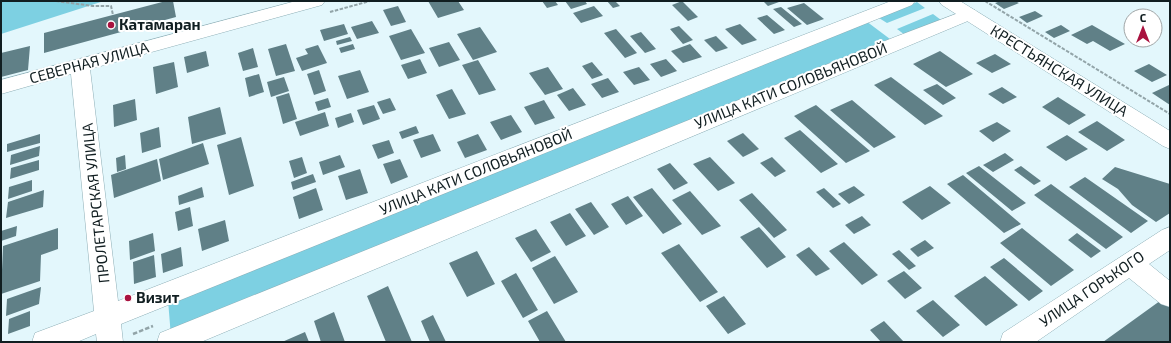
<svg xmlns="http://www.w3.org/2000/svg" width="1171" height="343" viewBox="0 0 1171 343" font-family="'Exo 2',sans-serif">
<rect width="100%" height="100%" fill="#e3f7fc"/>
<!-- green -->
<path fill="#7dd0e2" d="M1,1H104L1,34Z
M917,2L925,8L887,23L879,18Z
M933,14L941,20L905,35L897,29Z
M866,21L890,39L171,337L168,300Z"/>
<!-- building -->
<path fill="#608087" d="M166,1H173L176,17L44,53V33Z
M428,1H458L464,10L438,18Z
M542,1H555L558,5L547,8Z
M565,1H585L587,4L571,9Z
M607,1H615L620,6L613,8Z
M682,1L698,17L688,21L672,5Z
M763,1H777L779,2L768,6Z
M1001,1H1015L1019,3L1004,9L995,3Z
M804,3L824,19L807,25L787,8Z
M398,6L406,22L391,26L383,10Z
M594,6L603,16L581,23L573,13Z
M781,7L802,24L794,27L773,9Z
M1035,11L1043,16L1027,23L1019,17Z
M767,15L785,30L774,34L757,18Z
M372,21L379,33L357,39L351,27Z
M344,24L348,34L324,41L320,30Z
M740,24L757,40L742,45L725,29Z
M1061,25L1070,31L1054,38L1045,32Z
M1092,25L1125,44L1110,51L1093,41L1087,44L1071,35Z
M679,26L693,40L683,44L670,29Z
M480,27L497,52L473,60L457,34Z
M411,29L425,53L401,60L389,36Z
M616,29L637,53L625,58L604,33Z
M641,32L656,49L645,53L630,36Z
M716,36L728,48L716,52L704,40Z
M350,37L352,41L337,45L336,41Z
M449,42L460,60L439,67L429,48Z
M286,44L295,71L276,76L268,49Z
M353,44L355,49L341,53L339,48Z
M690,44L702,57L683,63L671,51Z
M318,45L327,63L302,71L296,58L308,54L305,49Z
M30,46L28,70L1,77V53Z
M253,48L258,67L243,71L238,53Z
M206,51L209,66L187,73L184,57Z
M940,51L973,74L946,87L913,64Z
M995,54L1011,64L992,73L976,63Z
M420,59L427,73L408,79L401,65Z
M666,59L677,71L661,77L650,64Z
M478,60L496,90L479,95L462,65Z
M174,62L178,87L156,94L153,67Z
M592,62L603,75L592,79L582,66Z
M1149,64L1167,75L1152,82L1134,71Z
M548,67L563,89L545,95L529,73Z
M639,67L650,80L634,85L623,72Z
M319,70L326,91L314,95L307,74Z
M360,70L369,92L347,99L338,76Z
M259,74L264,92L249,97L245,78Z
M284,77L289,91L271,97L267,82Z
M891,77L943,116L925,125L874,85Z
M608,78L619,92L602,98L591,84Z
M937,84L956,98L943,105L923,90Z
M1169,85H1170V105L1152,93Z
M1002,87L1017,97L1003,104L988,94Z
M573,88L586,105L569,111L557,95Z
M452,89L466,114L449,119L436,95Z
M289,93L297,119L283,124L276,97Z
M1058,97L1086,115L1069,125L1042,107Z
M328,98L331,107L318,111L315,102Z
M390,98L396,110L383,114L377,102Z
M135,99L137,120L114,127L113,105Z
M544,100L555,118L535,125L524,107Z
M852,100L896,137L874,148L830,110Z
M374,105L380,119L363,125L357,110Z
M816,105L870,151L846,163L794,116Z
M220,107L226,134L192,144L188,117Z
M325,112L329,126L300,136L295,122Z
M351,113L354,122L338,128L335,118Z
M511,115L522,132L501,140L490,122Z
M1097,121L1125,140L1107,151L1078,132Z
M997,122L1011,131L993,142L979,131Z
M416,126L419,133L402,139L399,132Z
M159,127L161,147L142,153L140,133Z
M800,130L838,164L821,173L784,138Z
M743,133L759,149L743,157L727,141Z
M40,134V143L7,152V144Z
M433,134L441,151L421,158L413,140Z
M478,134L487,150L465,158L457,142Z
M1067,135L1088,149L1066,161L1046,147Z
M241,137L254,186L229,195L217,145Z
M389,140L394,153L378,159L372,145Z
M203,143L209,164L163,180L159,159Z
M40,146L39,156L10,165L11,155Z
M1005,153L1014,160L993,172L983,165Z
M125,155L126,169L117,172L116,158Z
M340,155L345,167L323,175L319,162Z
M302,157L307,173L294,178L289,161Z
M710,157L735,183L718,191L693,164Z
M772,157L786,171L775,177L760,163Z
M157,159L161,181L114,198L111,175Z
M400,159L408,177L391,184L383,164Z
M39,160V170L10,179L11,168Z
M670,163L688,183L674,190L657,169Z
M979,166L1026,203L1012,211L966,173Z
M1021,166L1041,181L1034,185L1014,170Z
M1115,167L1170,184V213L1156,222L1132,205L1118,189L1102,179Z
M360,169L368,193L346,200L338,176Z
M313,174L316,182L293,190L291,182Z
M963,175L1021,224L1004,233L947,184Z
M1085,177L1148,221L1131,233L1069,187Z
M32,180V191L8,199L9,187Z
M1051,184L1123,237L1106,249L1034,195Z
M854,186L865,195L849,204L838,194Z
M930,186L951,203L922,220L902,202Z
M202,187L204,197L179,205L178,196Z
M316,188L323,210L299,219L293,197Z
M652,188L682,224L663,234L633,197Z
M824,188L841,204L833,208L816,192Z
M44,190L43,207L6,218L8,202Z
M690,191L721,226L702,235L672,200Z
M752,193L787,230L774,238L739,200Z
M628,196L643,216L626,225L611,204Z
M591,202L609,227L594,235L575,209Z
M190,207L193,226L178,231L175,212Z
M570,213L586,236L566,246L550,222Z
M862,216L871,225L854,234L845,225Z
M225,220L229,241L202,251L198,229Z
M17,226L16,236L1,241V231Z
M759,227L786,257L767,268L740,237Z
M58,228V249L41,255L40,281L1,294L3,246Z
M1022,228L1074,270L1051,286L1000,243Z
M536,229L551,252L531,262L515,238Z
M153,233L155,251L130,260L129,241Z
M1077,233L1101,251L1091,258L1068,240Z
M925,240L934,248L918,257L910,249Z
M844,242L878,275L862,285L829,251Z
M679,244L718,292L700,302L661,253Z
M181,247L183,266L163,273L161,254Z
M809,247L830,269L816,276L796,255Z
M899,250L916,266L909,270L892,254Z
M477,251L495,284L467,297L449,263Z
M154,255L156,277L134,284L133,262Z
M555,256L578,292L554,304L532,268Z
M1004,258L1043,291L1029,301L990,267Z
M904,271L922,288L905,299L887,281Z
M516,273L538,310L523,318L501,281Z
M985,276L1018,305L986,326L954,296Z
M388,286L412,342H386L367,296Z
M41,287L39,304L6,316L7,299Z
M724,296L746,324L728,334L706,306Z
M1164,298L1170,303V342H1103Z
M933,300L960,325L943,337L916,311Z
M30,311V326L8,334L9,319Z
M547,311L566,342H540L528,321Z
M334,312L345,342H321L314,321Z
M433,315L446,342H430L421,321Z
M884,321L904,342H881L870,330Z
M305,332L309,342H282Z"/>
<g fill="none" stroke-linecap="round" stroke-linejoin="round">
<!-- minor casing -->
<g stroke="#8daeb6" stroke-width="1">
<path id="minor" d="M296,1H325L322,5L90,69L118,301L891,1H915L912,5L121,324L123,342H97L96,334L77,342H32L35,333L94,311L71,74L1,94V80Z
M969,9L975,10L978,14L975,18L201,342H157L160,333L895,37Z
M1170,227V250L1149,264L1170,281V307L1161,304L1129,278L1036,342H1000L1003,333L1162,230Z"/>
</g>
<!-- major casing -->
<g stroke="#8daeb6" stroke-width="1">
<path id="major" d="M939,1H960L1170,131V149L1163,146L942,5Z"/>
</g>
<!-- path-far1 -->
<path stroke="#92a4a8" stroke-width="2" stroke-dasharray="3.5 1.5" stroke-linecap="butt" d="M56,1L93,6H111L113,15
M985,1L1170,114
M330,12L370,1"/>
<!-- path -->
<path stroke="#92a4a8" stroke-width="2.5" stroke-dasharray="4.5 2" stroke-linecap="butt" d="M133,334L153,326"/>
<!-- minor -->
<use href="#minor" fill="#fff" fill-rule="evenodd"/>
<!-- major -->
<use href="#major" fill="#fff" fill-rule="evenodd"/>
</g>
<!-- markers -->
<g fill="#a9123f" stroke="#fff" stroke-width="1.5">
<circle cx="111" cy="25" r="4"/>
<circle cx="128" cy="298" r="4"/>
</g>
<g text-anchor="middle" stroke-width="4" stroke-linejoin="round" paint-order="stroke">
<!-- poi labels -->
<g font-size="15" font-weight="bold" fill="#111e21" stroke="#fff" text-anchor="start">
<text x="119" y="30">Катамаран</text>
<text x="136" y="303">Визит</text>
</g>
<!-- street labels -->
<g font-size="15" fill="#111e21" stroke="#fff">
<text transform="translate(89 63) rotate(-15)" y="5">СЕВЕРНАЯ УЛИЦА</text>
<text transform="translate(1059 71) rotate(32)" y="5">КРЕСТЬЯНСКАЯ УЛИЦА</text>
<text transform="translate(791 86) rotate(-22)" y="5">УЛИЦА КАТИ СОЛОВЬЯНОВОЙ</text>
<text transform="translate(476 172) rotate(-22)" y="5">УЛИЦА КАТИ СОЛОВЬЯНОВОЙ</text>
<text transform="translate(96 203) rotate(-96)" y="5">ПРОЛЕТАРСКАЯ УЛИЦА</text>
<text transform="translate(1092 289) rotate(-34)" y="5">УЛИЦА ГОРЬКОГО</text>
</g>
</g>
<!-- border -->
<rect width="1171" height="343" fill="none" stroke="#111e21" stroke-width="4"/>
<!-- north arrow -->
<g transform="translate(1143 28)"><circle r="19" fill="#ffffff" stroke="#a0a5a6"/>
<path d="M0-3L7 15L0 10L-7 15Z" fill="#a9123f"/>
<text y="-6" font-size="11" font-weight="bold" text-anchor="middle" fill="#111e21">С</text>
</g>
</svg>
